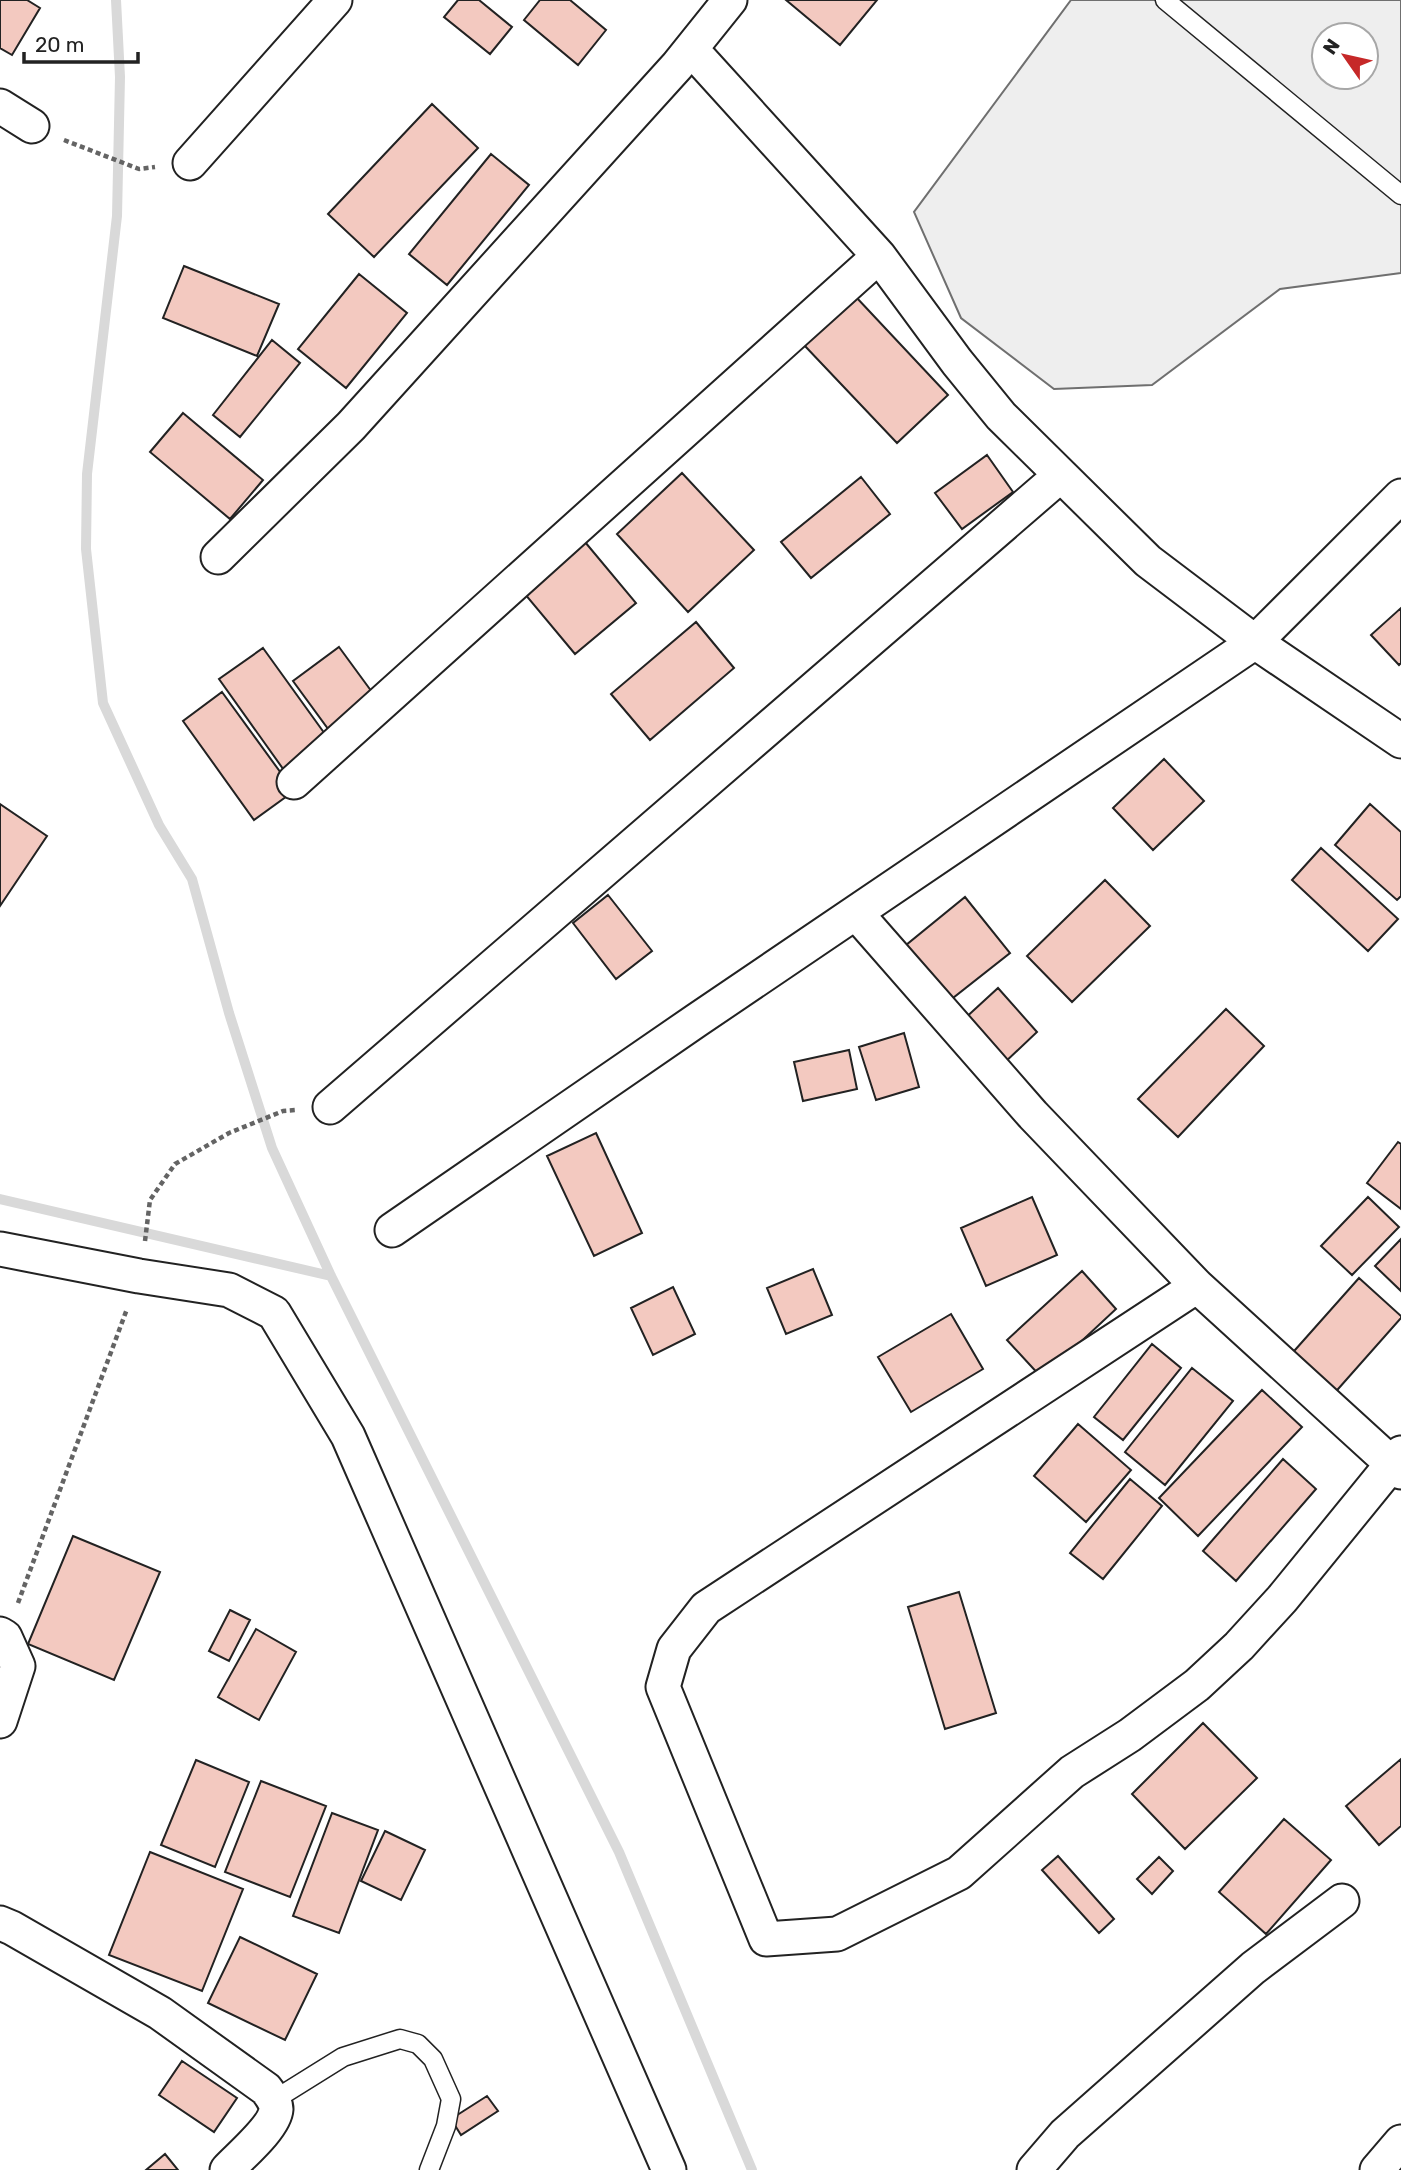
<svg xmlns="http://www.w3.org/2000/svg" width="1401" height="2170" viewBox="0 0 1401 2170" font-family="Rubik,sans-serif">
<rect width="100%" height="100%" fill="#fff"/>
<!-- green -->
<path fill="#eee" stroke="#6f6f6f" stroke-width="2" fill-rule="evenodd" d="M1071,0H1401V273L1280,289L1152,385L1054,389L961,318L914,212ZM1324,35H1366V77H1324Z"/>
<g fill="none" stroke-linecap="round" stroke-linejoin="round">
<!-- stream -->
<path stroke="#d9d9d9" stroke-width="10" d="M116,0L120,77L117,216L87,474L86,549L103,703L159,825L192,879L229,1013L272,1148L331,1276L619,1852L752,2170
M0,1199L331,1276"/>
</g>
<!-- building -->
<path fill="#f3c9c0" stroke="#222" stroke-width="2" d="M0,0H27L40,8L12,55L0,48Z
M458,0H479L512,27L490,54L444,17Z
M540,0H570L606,30L578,65L524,20Z
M786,0H877L840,45Z
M432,104L478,148L374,257L328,214Z
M491,154L529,185L447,285L409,254Z
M184,266L279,304L257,356L163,318Z
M359,274L407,313L346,388L298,349Z
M856,297L948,395L897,443L804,345Z
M272,340L300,363L240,437L213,415Z
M183,413L263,480L230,519L150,452Z
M987,455L1013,492L962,529L935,493Z
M682,473L754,550L688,612L617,534Z
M861,477L890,514L811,578L781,542Z
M580,536L636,603L575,654L519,587Z
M1401,608V663L1399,665L1371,635Z
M696,622L734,668L650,740L611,694Z
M339,647L380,703L334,737L293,681Z
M263,648L330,741L286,773L219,679Z
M222,692L294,791L254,820L183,721Z
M1164,759L1204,801L1153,850L1113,808Z
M0,804L47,836L0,906Z
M1370,804L1401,832V896L1397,900L1335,845Z
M1321,848L1398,919L1368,951L1292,880Z
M1105,880L1150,926L1072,1002L1027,956Z
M608,895L652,951L616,979L573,923Z
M965,897L1010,953L944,1005L900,950Z
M998,988L1037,1032L1002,1065L962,1021Z
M1226,1009L1264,1046L1178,1137L1138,1099Z
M904,1033L919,1087L876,1100L859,1047Z
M849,1050L857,1089L803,1101L794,1062Z
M596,1133L642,1233L594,1256L547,1156Z
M1398,1142L1401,1144V1209L1367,1183Z
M1032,1197L1057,1255L986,1286L961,1228Z
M1368,1197L1399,1227L1352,1275L1321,1246Z
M1401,1239V1291L1375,1266Z
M813,1269L832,1315L786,1334L767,1288Z
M1082,1271L1116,1309L1042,1378L1007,1340Z
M1359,1278L1401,1316V1318L1331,1397L1287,1359Z
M673,1287L695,1334L653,1355L631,1308Z
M951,1314L983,1369L911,1412L878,1357Z
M1152,1344L1181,1368L1123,1440L1094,1417Z
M1192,1368L1233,1401L1165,1485L1125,1452Z
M1262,1390L1302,1427L1198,1536L1159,1498Z
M1078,1424L1131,1470L1086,1522L1034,1476Z
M1283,1459L1316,1489L1236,1581L1203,1551Z
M1130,1479L1162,1506L1103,1579L1070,1553Z
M73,1536L160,1572L114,1680L28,1644Z
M959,1592L996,1713L945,1729L908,1607Z
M230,1610L250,1620L229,1661L209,1651Z
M256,1629L296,1652L259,1720L218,1697Z
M1203,1723L1257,1778L1185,1849L1132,1794Z
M1401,1759V1826L1379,1845L1346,1806Z
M196,1760L249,1782L215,1867L161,1845Z
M261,1781L326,1806L290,1897L225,1872Z
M332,1813L378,1830L339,1933L293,1916Z
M1284,1819L1331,1860L1266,1934L1219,1892Z
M385,1831L425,1850L401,1900L361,1881Z
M150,1852L243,1889L202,1991L109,1955Z
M1058,1856L1114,1919L1099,1933L1042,1870Z
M1159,1857L1173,1871L1152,1894L1137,1879Z
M240,1937L317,1974L285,2040L208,2003Z
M182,2061L237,2098L214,2132L159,2095Z
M487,2096L498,2111L461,2135L451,2119Z
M165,2154L178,2170H146Z"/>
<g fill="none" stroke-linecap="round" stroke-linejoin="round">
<!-- service casing -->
<g stroke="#222" stroke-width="21">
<path id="service" d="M1165,0L1401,195
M274,2100L343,2057L400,2039L418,2044L433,2059L451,2099L446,2126L429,2170"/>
</g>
<!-- minor casing -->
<g stroke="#222" stroke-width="37">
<path id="minor" d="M691,49L879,256L957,362L1001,416L1148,561L1255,642L1401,741
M0,106L32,126
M190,163L335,0
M218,557L351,426L677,66L730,0
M294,782L879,256
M856,913L1033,1115L1197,1286L1401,1472
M330,1107L1061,475
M392,1230L697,1020L1255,642L1401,496
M0,1249L139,1276L229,1290L274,1313L348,1436L669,2170
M1197,1286L706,1608L674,1649L663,1687L766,1939L837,1934L959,1873L1072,1772L1130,1735L1197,1685L1239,1646L1282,1599L1401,1453
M0,1634L5,1637L18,1666L0,1721
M0,1923L12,1928L160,2013L266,2089C270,2094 276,2102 276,2109C275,2127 239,2157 227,2170
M1034,2170L1065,2134L1253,1968L1342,1901
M1377,2170L1401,2142"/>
</g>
<!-- path -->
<path stroke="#646464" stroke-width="4.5" stroke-dasharray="5 3.5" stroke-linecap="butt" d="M64,140L139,169L155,167
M145,1241L150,1200L175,1164L229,1133L283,1111L296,1110
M18,1603L127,1309"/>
<!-- service -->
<use href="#service" stroke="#fff" stroke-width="18"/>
<!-- minor -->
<use href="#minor" stroke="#fff" stroke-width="33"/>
</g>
<!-- north arrow -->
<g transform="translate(1345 56) rotate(304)"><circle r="33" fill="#ffffff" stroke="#a7a7a7" stroke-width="2"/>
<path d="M0-5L12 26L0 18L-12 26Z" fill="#c62828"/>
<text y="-10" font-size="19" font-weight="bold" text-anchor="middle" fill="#222222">N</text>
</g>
<!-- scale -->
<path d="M24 52v10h114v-10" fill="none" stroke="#222222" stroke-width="3.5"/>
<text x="35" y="52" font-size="21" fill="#222222" stroke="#ffffff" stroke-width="5" paint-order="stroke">20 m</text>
</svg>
